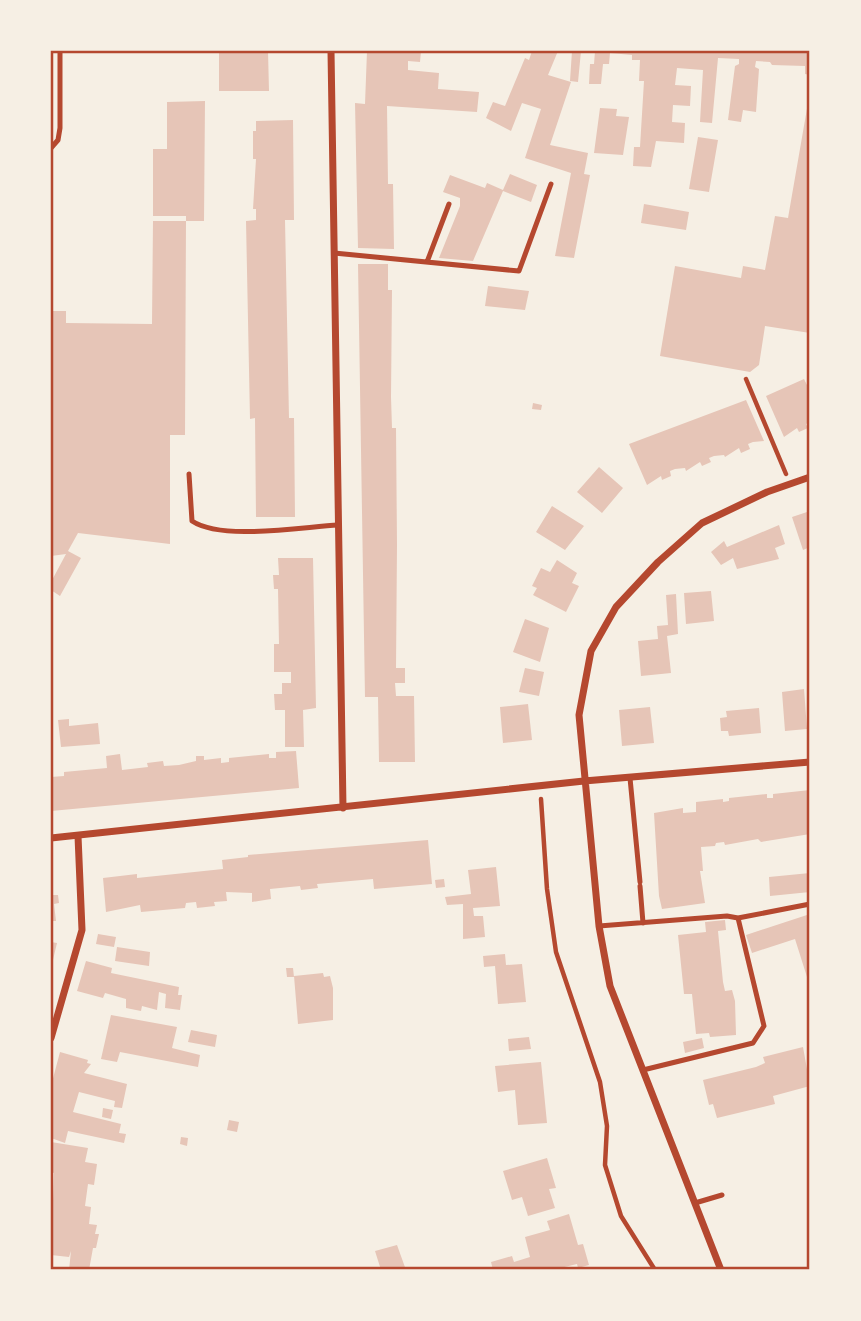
<svg xmlns="http://www.w3.org/2000/svg" width="861" height="1321" viewBox="0 0 861 1321" font-family="'Titillium Web',sans-serif">
<rect width="100%" height="100%" fill="#f6efe4"/>
<!-- building -->
<path fill="#e6c5b7" d="M219,51H268L269,91H219Z
M367,51H421L420,62L408,61V70L439,73L438,89L479,92L477,112L387,106L388,184H393L394,249L358,248L355,103L365,104Z
M532,51H558L548,75L571,82L550,145L588,153L584,174L590,175L574,258L555,256L571,173L525,158L541,109L522,103L511,131L486,118L493,102L505,106L525,58L529,60Z
M572,51H581L578,82L570,81Z
M595,51H810V75L805,74V66L772,65L770,62L756,61L755,67L759,69L756,112L743,110L741,122L728,120L735,66L739,64V59L718,58L712,123L700,122L703,70L677,68L675,85L691,86L690,106L673,105L672,122L685,123L684,143L656,141L651,167L633,166L634,147H640L644,81H639L640,60H632V55L610,53L609,64H603L601,84H589L590,64H594Z
M809,97L810,333L765,326L759,365L750,372L660,356L675,266L741,278L743,266L765,270L775,216L788,218Z
M205,101L204,221H186V216H153V149H167V102Z
M600,108L617,109L616,116L629,117L623,155L594,153Z
M293,120L294,220H285L289,418H294L295,517H256L255,418L250,419L246,221L256,220V209H253L256,159H253V131H256V121Z
M698,137L718,140L709,192L689,189Z
M510,174L537,185L531,202L503,191L473,261L439,258L460,206V198L443,192L450,175L485,188L487,183L503,190Z
M644,204L689,212L686,230L641,223Z
M153,221H186L185,435H170V544L78,533L68,551L81,558L60,596L51,590V582L66,554L51,556V311H66V323L152,324Z
M358,264H388V290H392L391,397L392,428H396L397,545L396,668H405V683H395L396,696H414L415,762H379L378,697H365Z
M488,286L529,291L525,310L485,306Z
M804,379L807,385L810,383V422L806,424L808,428L799,432L797,428L784,437L766,396Z
M746,400L764,441L753,442L748,444L750,449L741,453L739,448L725,457L724,455L714,456L709,458L711,462L702,466L700,462L686,471L685,468L675,469L670,471L671,476L662,480L661,476L647,485L629,444Z
M533,403L542,405L541,410L532,409Z
M599,467L623,488L602,513L577,492Z
M552,506L584,526L565,550L536,532Z
M810,511V547L803,550L792,517Z
M779,525L785,544L775,548L779,559L737,569L733,558L721,565L711,552L724,541L727,547Z
M278,558H313L316,708L303,710L304,747H285V710H275L274,694H282V683H291V672H274V644H279L278,589H274L273,575H279Z
M557,560L577,573L572,583L579,586L566,612L533,595L537,588L532,586L541,568L550,572Z
M711,591L714,621L686,624L684,593Z
M676,594L678,634L667,636L671,673L641,676L638,641L658,639L657,626L668,625L666,595Z
M525,619L549,628L540,662L513,652Z
M525,668L544,672L539,696L519,692Z
M804,689L807,729L785,731L782,692Z
M528,704L532,740L503,743L500,707Z
M650,707L654,743L622,746L619,710Z
M759,708L761,733L729,736L728,731H721L720,718L727,717L726,711Z
M69,719V726L98,723L100,744L61,747L58,720Z
M296,751L299,788L51,811V777L64,776V772L107,768L106,756L120,754L122,770L148,767L147,763L163,761L164,766L179,765L196,761V756H204V760L221,758V763L229,762V758L269,754V758H276V752Z
M810,790V834L761,842L758,839L725,845L724,842L716,843L715,846L701,847L703,871H700L705,903L662,909L659,896L654,813L683,808V813L696,812V802L723,799V802L729,801V798L767,794V798H773V794Z
M428,840L432,884L374,889L373,879L317,884L318,888L301,890L300,886L270,889L271,899L252,902V893L226,892L227,901L214,902L215,906L197,908L196,902L186,903L185,908L141,912L140,905L106,912L103,878L137,874V878L223,869L222,860L248,857V855Z
M496,867L500,906L473,908L474,916H483L485,937L463,939V904L447,905L445,897L471,894L468,870Z
M810,873V892L770,896L769,877Z
M444,879L445,887L436,888L435,880Z
M51,895H58L59,903L54,904L56,921H51Z
M810,914V976L807,977L795,939L752,953L746,935Z
M725,920L726,930L718,931L723,982L725,991L732,990L735,1001L736,1035L710,1037L709,1033L696,1034L692,994H684L678,935L706,932L705,922Z
M98,934L116,937L114,947L96,944Z
M51,942L57,943L52,964H51Z
M117,947L150,952L149,966L115,961Z
M505,954L506,965L522,964L526,1002L498,1004L495,966L484,967L483,956Z
M86,961L112,968L111,973L179,987L178,995H182L180,1010L165,1008L166,994L159,992L157,1010L142,1006L141,1011L126,1008V999L105,993L103,998L77,991Z
M286,968H293L294,977H287Z
M323,973L324,977L330,976L333,988V1020L298,1024L294,976Z
M111,1015L177,1027L172,1048L200,1055L198,1067L120,1052L117,1062L101,1059Z
M191,1030L217,1035L215,1047L188,1042Z
M529,1037L531,1049L509,1051L508,1039Z
M702,1038L704,1048L685,1053L683,1042Z
M803,1047L810,1086L773,1096L775,1104L717,1118L713,1104L709,1105L703,1080L756,1067L765,1063L763,1057Z
M60,1052L88,1060L87,1063L91,1064L84,1073L127,1084L122,1108L114,1107L115,1101L79,1092L73,1112L121,1124L119,1133L126,1134L124,1143L68,1131L65,1143L51,1138V1086Z
M541,1062L547,1123L518,1125L515,1090L498,1092L495,1066Z
M103,1108L113,1110L111,1119L102,1117Z
M229,1120L239,1122L237,1132L227,1130Z
M181,1137L188,1138L187,1146L180,1144Z
M51,1142L88,1148L85,1162L97,1164L94,1185L88,1184L85,1206L91,1207L89,1224L97,1225L95,1234H99L96,1248H93L89,1270H69L71,1251L69,1257L51,1255L54,1173L51,1172Z
M547,1158L556,1188L549,1189L555,1208L528,1216L522,1197L512,1200L503,1171Z
M569,1214L578,1245L583,1244L589,1265L578,1268L577,1264L552,1270H493L491,1262L512,1256L514,1262L530,1257L525,1237L550,1230L547,1221Z
M397,1245L406,1270H381L375,1251Z"/>
<g fill="none" stroke-linecap="round" stroke-linejoin="round">
<!-- path -->
<path stroke="#b5482f" stroke-width="4.5" d="M746,379L786,474
M541,799L547,889L556,952L600,1082L607,1126L605,1165L621,1216L655,1270"/>
<!-- service -->
<path stroke="#b5482f" stroke-width="5" d="M51,148L58,140L60,128V51
M334,253L519,271L551,184
M427,262L449,204
M189,474L192,521C222,541 301,527 338,525
M630,778L640,882
M640,886L643,923
M738,918L810,904
M599,926L727,916L738,918L764,1026L753,1043L643,1070
M695,1203L722,1195"/>
<!-- minor -->
<path stroke="#b5482f" stroke-width="7" d="M331,51L343,808
M51,838L584,781L810,762
M51,1038L82,930L78,836
M721,1270L610,986L599,926L579,715L591,651L616,607L658,562L702,523L767,492L810,477"/>
</g>
<!-- border -->
<rect width="861" height="1321" fill="none" stroke="#f6efe4" stroke-width="105"/>
<rect x="52" y="52" width="756" height="1216" fill="none" stroke="#b5482f" stroke-width="2.5"/>
</svg>
